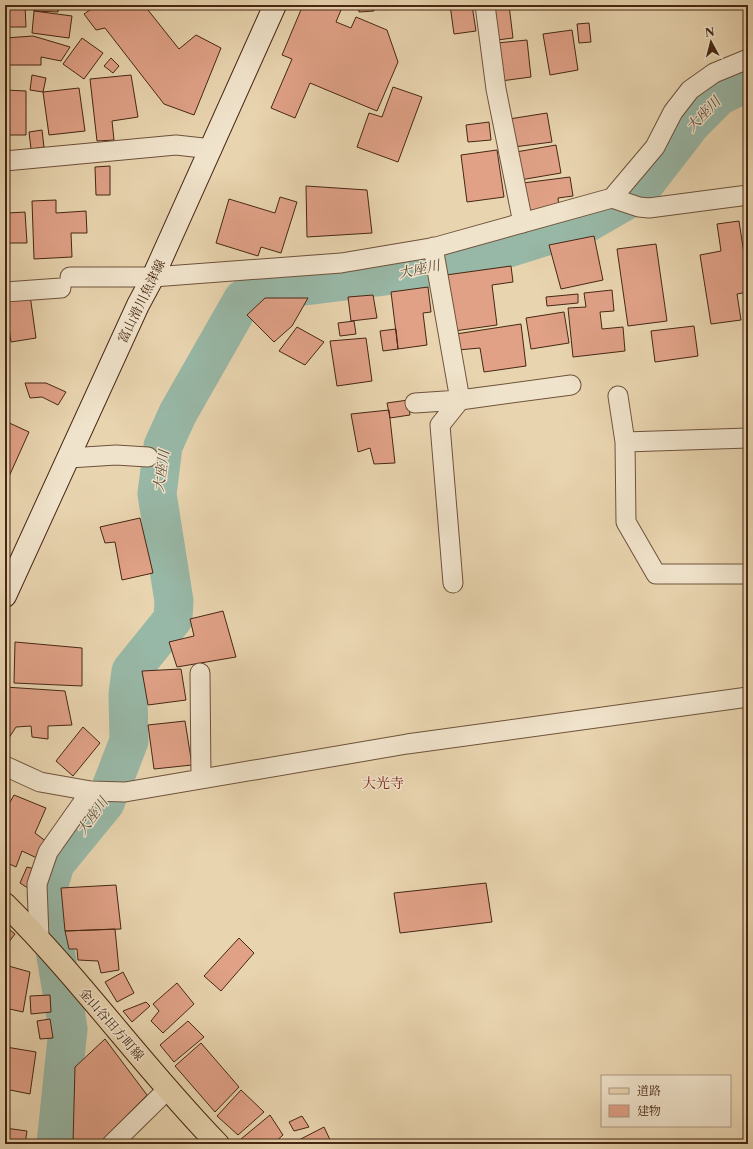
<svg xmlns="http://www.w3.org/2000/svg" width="753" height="1149" viewBox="0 0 753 1149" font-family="'Libre Caslon Text','Noto Serif JP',serif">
<rect width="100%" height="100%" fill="#e8d4af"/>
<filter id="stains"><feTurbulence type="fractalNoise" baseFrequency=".005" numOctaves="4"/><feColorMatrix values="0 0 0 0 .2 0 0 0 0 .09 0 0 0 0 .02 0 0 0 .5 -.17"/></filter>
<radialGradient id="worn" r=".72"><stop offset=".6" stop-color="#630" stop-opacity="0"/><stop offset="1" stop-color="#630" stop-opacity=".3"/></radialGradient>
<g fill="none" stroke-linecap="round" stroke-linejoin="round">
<!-- river -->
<path stroke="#98b8a7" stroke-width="39" d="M56,1144L68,1029L46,895L55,864L105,803L129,741L128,694L131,671L173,619L174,601L157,494L163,446L178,413L243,299L261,289L305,286L401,274L495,252L585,224L637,194L691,124L719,96L748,82"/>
</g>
<!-- building -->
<path fill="#e0a187" stroke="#462713" d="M5,5H25L26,27H5Z
M35,5H59L58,12L34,11Z
M97,5H144L179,49L196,35L221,48L194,115L164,104L105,28L96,30L84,14Z
M303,5H343L336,22L351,28L356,17L387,30L398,62L377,111L310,83L295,118L271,108L292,59L282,55Z
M358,5H373L374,11L359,12Z
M428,5H472L476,31L454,34L450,5L429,8Z
M492,5H509L513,38L497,40Z
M34,11L72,16L69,38L32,33Z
M589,23L591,42L579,43L577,24Z
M572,30L578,70L550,75L543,34Z
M33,36L70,47L61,61L41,57V65H5V38Z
M82,38L103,53L84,79L63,64Z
M527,40L531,77L501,81L497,43Z
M111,58L119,66L113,73L104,66Z
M32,75L46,78L43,92L30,90Z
M131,75L138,117L112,121L114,140L97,141L90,79Z
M393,87L422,97L398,162L357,147L369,113L382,117Z
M79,88L85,131L49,135L43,92Z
M5,90L26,91V135H5Z
M547,113L552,142L514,147L509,119Z
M489,122L491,140L468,142L466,125Z
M42,130L44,147L31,149L29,132Z
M556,145L561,173L520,180L516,152Z
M497,150L504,197L467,202L461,155Z
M110,166V195H96L95,167Z
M570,177L573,196L558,198L559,207L527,211L523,183Z
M306,186L367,190L372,233L307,237Z
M280,197L297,202L281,253L261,247L258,256L216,243L229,199L275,213Z
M5,199H9L8,213L25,212L27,243H5Z
M56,200V213L86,211L87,233H71L72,257L34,259L32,201Z
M739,221L748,280V292L737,294L741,320L711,324L700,255L721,251L717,224Z
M594,236L603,280L561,289L549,245Z
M656,244L667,321L628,326L617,249Z
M511,266L513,282L492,285L497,325L454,331L446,275Z
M428,287L431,312L423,313L427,345L398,349L391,292Z
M612,290L614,311L600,312L602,329L623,327L625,351L573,357L568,308L586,307L584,293Z
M578,294V303L547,306L546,297Z
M30,295L36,338L11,342L5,298Z
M373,295L377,318L351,321L348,297Z
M265,298H308L292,326L274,342L247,315Z
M564,312L569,343L531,349L526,318Z
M354,321L356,334L340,336L338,323Z
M521,324L526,366L484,372L480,348L458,350L456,334Z
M694,326L698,356L655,362L651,331Z
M297,327L324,342L305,365L279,351Z
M396,329L398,349L383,351L380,331Z
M366,338L372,381L337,386L330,341Z
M25,383H46L66,392L58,405L42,397L30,398Z
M408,400L410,415L390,418L387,403Z
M389,410L395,463L374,464L370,448L358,452L351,414Z
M5,421L29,432L7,481L5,480Z
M140,518L153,573L122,580L115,542L105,543L100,527Z
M223,611L236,657L177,667L169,642L194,636L190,619Z
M15,642L82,648V686L14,683Z
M181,669L186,700L148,705L142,671Z
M5,687L65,691L72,725L48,726V739L32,737L31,726L16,727L5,744Z
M185,721L192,765L154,769L148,725Z
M83,727L100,743L73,776L56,761Z
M14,795L46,808L35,833L47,842L39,859L22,851L16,867L5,862V811Z
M27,867L35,869L31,890L20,883Z
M486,883L492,922L400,933L394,893Z
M116,885L121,929L65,931L61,888Z
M5,926L15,934L5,947Z
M115,929L119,970L101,973L98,961L78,960L77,949H69L65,931Z
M239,938L254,953L221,991L204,976Z
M5,965L30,972L23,1012L5,1008Z
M123,972L134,993L117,1002L105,982Z
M177,983L194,1004L163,1033L151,1021L159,1011L153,1004Z
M50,995L51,1012L31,1014L30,996Z
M146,1002L150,1006L132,1022L123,1011Z
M50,1019L53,1038L40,1039L37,1021Z
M188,1021L204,1037L174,1062L160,1045Z
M5,1035L6,1047L36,1052L30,1094L5,1089Z
M105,1039L147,1095L98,1144H73L75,1067Z
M201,1043L239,1087L215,1112L175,1066Z
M241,1090L264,1112L238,1135L217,1116Z
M270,1115L283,1135L273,1144H246L241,1139Z
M302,1116L309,1127L294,1131L289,1122Z
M324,1127L332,1144H298L297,1141Z
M5,1128L27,1131L25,1144H5Z"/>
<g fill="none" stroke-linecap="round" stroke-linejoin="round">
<!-- minor casing -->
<g stroke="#6e523a" stroke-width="21">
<path id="minor" d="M485,5L496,89L523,223
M5,161L176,145L212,149
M612,198L655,147L673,112L690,90L714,73L748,59
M70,277H153L341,263L436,247L612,198L639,207L649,208L748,195
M5,292L61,288
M618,396L625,442
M415,403L460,400L433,247
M748,438L625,442L626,522L656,574H748
M69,458L116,455L148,457
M453,583L440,425L460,400L571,385
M200,673L201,778
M5,766L40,782L91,791L125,792L407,744L748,697
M39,938L37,884L48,852L91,791
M112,1144L168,1089"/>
</g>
<!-- secondary casing -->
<g stroke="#462713" stroke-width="24">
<path id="secondary" d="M5,596L138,305L153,277L275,5"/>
</g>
<!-- primary casing -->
<g stroke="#462713" stroke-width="24">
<path id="primary" d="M5,904C81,979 143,1067 218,1144"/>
</g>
<!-- minor -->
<use href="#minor" stroke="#f0e3cb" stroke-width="19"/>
<!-- secondary -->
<use href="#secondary" stroke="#f0e3cb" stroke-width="22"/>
<!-- primary -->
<use href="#primary" stroke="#e8d4af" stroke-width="22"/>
</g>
<g text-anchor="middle" stroke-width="3" stroke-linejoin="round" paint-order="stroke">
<!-- street labels -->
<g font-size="13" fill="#462713" stroke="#f0e3cb">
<text transform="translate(141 301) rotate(-64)" y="5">富山滑川魚津線</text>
<text transform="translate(112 1024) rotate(49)" y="5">金山谷田方町線</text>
</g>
<!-- water labels -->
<g font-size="14" font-style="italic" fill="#5a4b38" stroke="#f0e3cb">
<text transform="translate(703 114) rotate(-46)" y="5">大座川</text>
<text transform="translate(419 269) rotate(-12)" y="5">大座川</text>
<text transform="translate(161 471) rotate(-82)" y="5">大座川</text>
<text transform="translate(92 816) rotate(-54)" y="5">大座川</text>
</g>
<!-- neighbourhood labels -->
<g font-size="14" fill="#7a1f14" stroke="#f0e3cb">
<text x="383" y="788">大光寺</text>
</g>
</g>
<!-- margin -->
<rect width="753" height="1149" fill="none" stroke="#e8d4af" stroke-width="20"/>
<rect x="6" y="6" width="741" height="1137" fill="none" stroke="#462713" stroke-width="2"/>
<rect x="10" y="10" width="733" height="1129" fill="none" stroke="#462713"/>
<!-- legend -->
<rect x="601" y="1075" width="130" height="52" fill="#f0e3cb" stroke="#ac9881"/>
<rect x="609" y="1088" width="20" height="6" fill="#e8d4af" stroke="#ac9881"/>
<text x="637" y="1095" font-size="12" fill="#462713">道路</text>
<rect x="609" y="1105" width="20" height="12" fill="#e0a187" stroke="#ac9881"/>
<text x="637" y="1115" font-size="12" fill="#462713">建物</text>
<!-- north arrow -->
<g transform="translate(711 42) rotate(353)" stroke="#f0e3cb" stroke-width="3" paint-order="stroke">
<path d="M0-3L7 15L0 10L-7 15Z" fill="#462713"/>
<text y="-6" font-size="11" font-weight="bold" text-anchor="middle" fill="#462713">N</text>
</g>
<rect width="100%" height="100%" filter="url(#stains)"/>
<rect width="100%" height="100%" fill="url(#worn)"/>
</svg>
